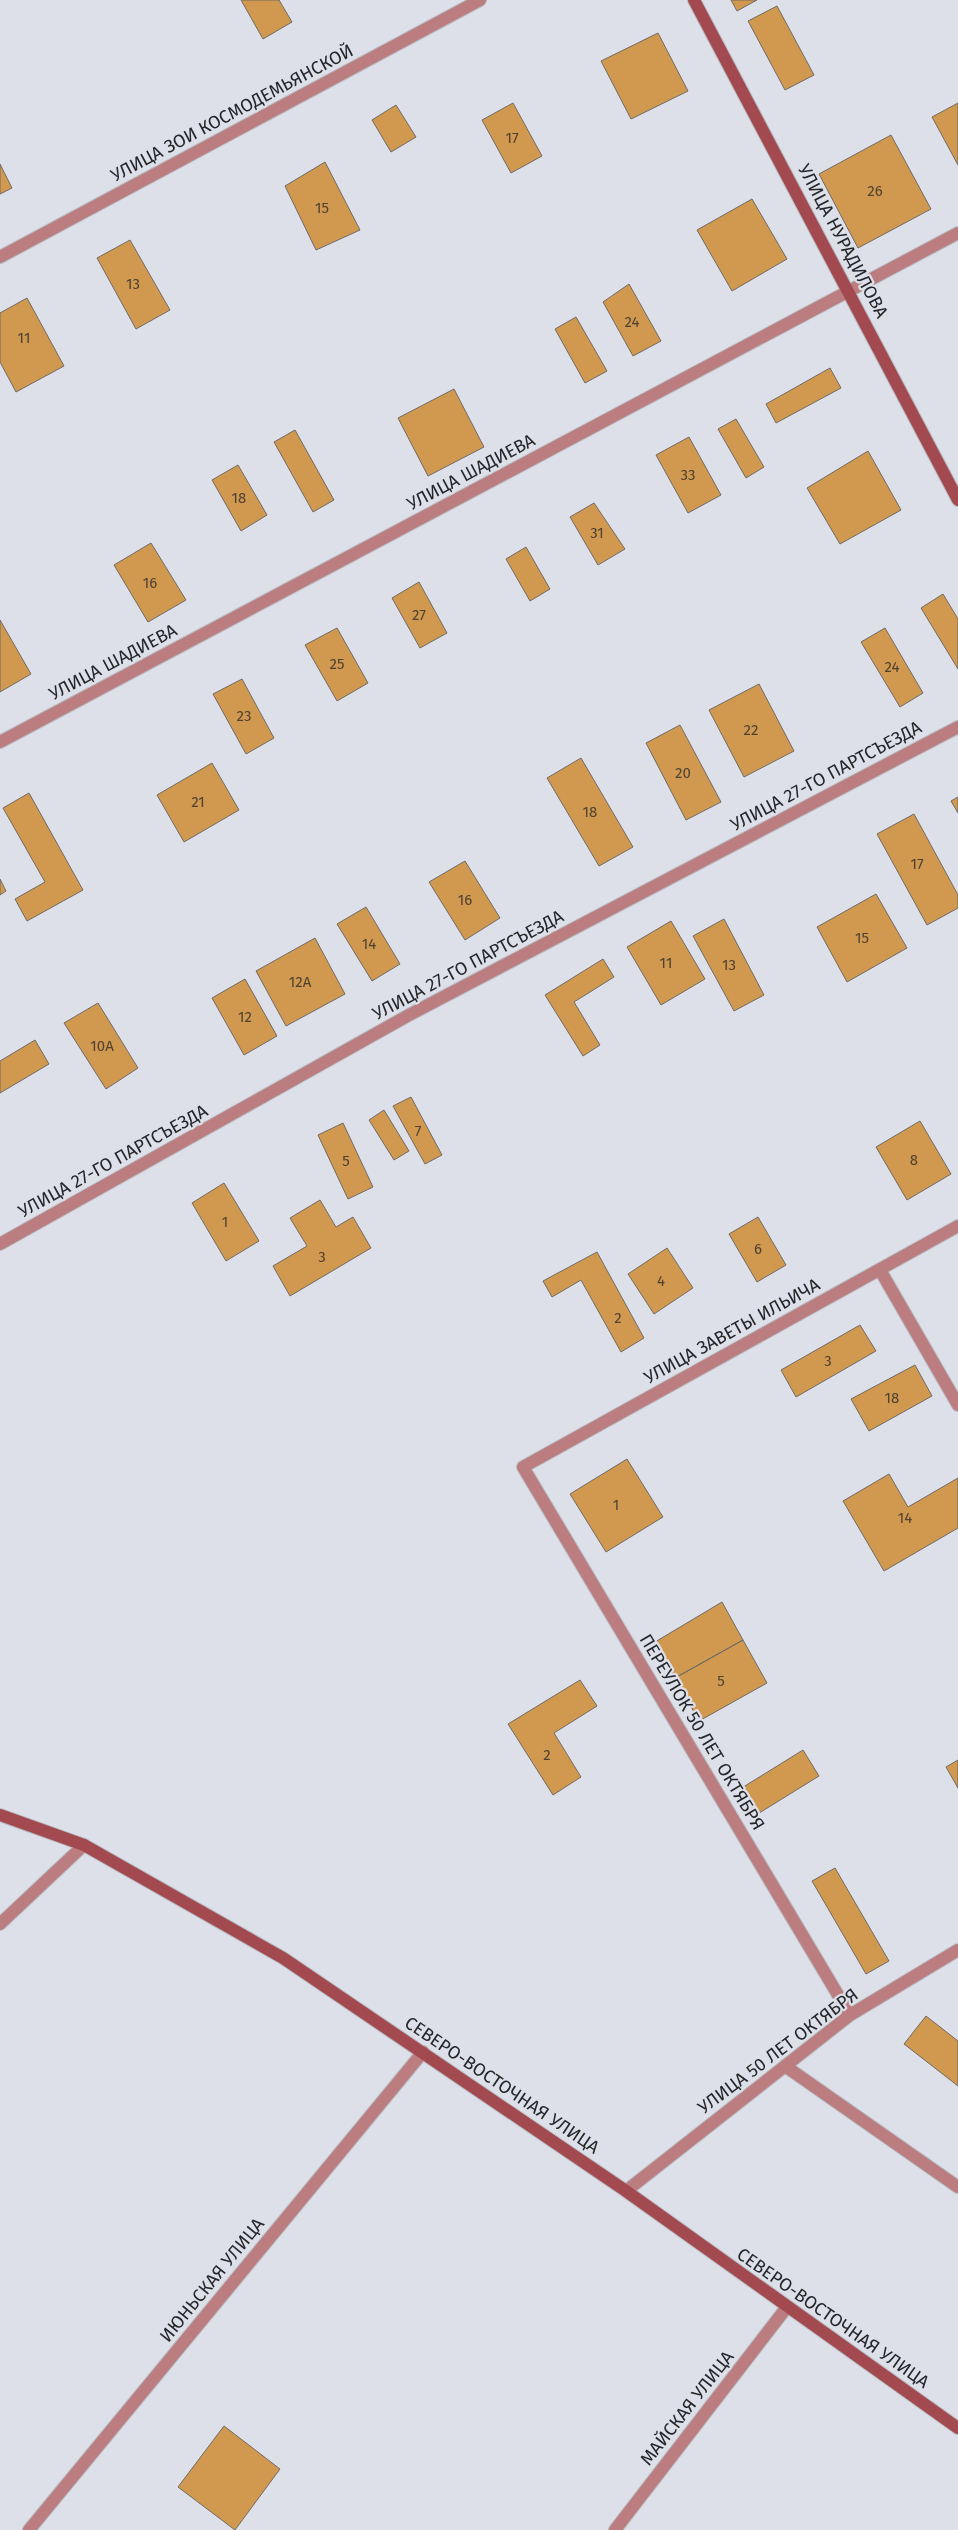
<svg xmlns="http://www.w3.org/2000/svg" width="958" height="2530" viewBox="0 0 958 2530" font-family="'Fira Sans',sans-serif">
<rect width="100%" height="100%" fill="#dde0e8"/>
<!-- building -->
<path fill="#d1984f" stroke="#706b65" d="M241,0H279L292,22L263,39Z
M731,0H757L737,11Z
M777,6L814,75L785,90L748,21Z
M658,33L688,91L631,119L601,61Z
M513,103L542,156L511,173L482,120Z
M958,103V165L932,117Z
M396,105L416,137L391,152L372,120Z
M891,135L931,209L858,248L819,174Z
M325,162L360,230L316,250L285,186Z
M0,164L12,188L0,194Z
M752,199L787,259L732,291L697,230Z
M130,240L170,310L136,329L97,258Z
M629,284L661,341L633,356L603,302Z
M27,298L64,366L16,392L0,362V313Z
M576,317L607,371L585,383L555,329Z
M830,368L841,388L776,423L766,404Z
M454,389L484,447L428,476L398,418Z
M736,419L764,467L746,478L718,429Z
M295,430L334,500L313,512L274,442Z
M689,437L721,495L688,513L656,455Z
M868,451L901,510L840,544L807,488Z
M238,465L267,515L241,531L212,480Z
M594,503L625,549L598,565L570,517Z
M151,543L186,600L148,622L114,565Z
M526,547L550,589L530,601L506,559Z
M419,582L447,633L420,648L392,598Z
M943,594L958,619V669L921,608Z
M0,620L31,674L0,692Z
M337,628L368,683L337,701L305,645Z
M885,628L923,693L900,707L861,642Z
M242,679L274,738L246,754L213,694Z
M759,684L794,751L744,777L709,710Z
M680,725L721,802L686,820L646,743Z
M581,758L633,847L599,866L547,778Z
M212,763L239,810L184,842L157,795Z
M29,793L83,890L27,921L15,899L45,882L3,808Z
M958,797V813L951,801Z
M914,814L958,895V908L927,925L877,834Z
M465,861L500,918L465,940L429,882Z
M0,879L6,891L0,895Z
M876,894L907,948L847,982L817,927Z
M366,907L400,964L372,981L337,924Z
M724,919L764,995L734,1011L693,936Z
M671,921L705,979L661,1005L627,947Z
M315,938L345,994L286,1026L256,971Z
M603,959L614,977L574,1002L600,1045L583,1056L545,995Z
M245,979L277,1036L244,1055L212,998Z
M98,1003L138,1068L106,1089L64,1023Z
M35,1040L49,1064L0,1093V1061Z
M411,1097L442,1155L425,1164L393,1106Z
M384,1110L409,1151L394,1160L369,1120Z
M920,1121L951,1174L907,1200L876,1147Z
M343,1123L373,1187L348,1199L318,1135Z
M224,1183L259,1241L226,1261L192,1203Z
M320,1200L336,1227L353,1217L371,1248L290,1296L273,1266L307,1246L290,1218Z
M758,1217L786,1265L757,1282L729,1234Z
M667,1248L693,1288L654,1314L628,1274Z
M597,1252L644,1338L621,1352L581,1280L552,1297L543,1281Z
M860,1325L876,1351L796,1397L781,1370Z
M915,1365L932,1396L869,1431L851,1399Z
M627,1459L663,1517L606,1552L570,1494Z
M889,1474L908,1507L958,1478V1528L884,1571L843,1501Z
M722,1602L743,1640L675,1678L655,1642Z
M743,1640L767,1683L699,1721L675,1678Z
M580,1680L597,1706L554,1733L581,1777L553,1795L508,1724Z
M803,1750L819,1776L756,1815L740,1789Z
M958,1760V1788L946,1767Z
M835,1868L889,1961L866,1974L812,1881Z
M926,2016L958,2041V2086L904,2044Z
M224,2426L280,2469L235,2530L178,2487Z"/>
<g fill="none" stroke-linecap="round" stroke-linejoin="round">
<!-- lane casing -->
<g stroke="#b8bbc2" stroke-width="14">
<path id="lane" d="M880,1270L958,1405
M785,2066L958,2187"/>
</g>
<!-- street casing -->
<g stroke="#b8bbc2" stroke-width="14">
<path id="street" d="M0,257L480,0
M0,742L958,233
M0,1244L409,1015L958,727
M0,1924L84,1845
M850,2015L523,1467L958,1226
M626,2191L850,2015L958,1950
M29,2530L423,2052
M615,2530L787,2307"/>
</g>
<!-- secondary casing -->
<g stroke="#b8bbc2" stroke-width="14">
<path id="secondary" d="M694,0L958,500
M0,1815L84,1845L283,1958L626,2191L958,2428"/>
</g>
<!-- lane -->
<use href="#lane" stroke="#bb7d7f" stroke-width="12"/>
<!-- street -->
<use href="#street" stroke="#bb7d7f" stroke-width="12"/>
<!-- secondary -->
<use href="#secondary" stroke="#a34a51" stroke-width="12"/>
</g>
<g text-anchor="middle" stroke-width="4.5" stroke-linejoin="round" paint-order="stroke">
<!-- number labels -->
<g font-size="15" fill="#4f4232">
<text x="512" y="143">17</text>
<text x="875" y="196">26</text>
<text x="322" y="213">15</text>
<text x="133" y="289">13</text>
<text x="632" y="327">24</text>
<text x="24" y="343">11</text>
<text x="688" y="480">33</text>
<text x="239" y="503">18</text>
<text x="597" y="538">31</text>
<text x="150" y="588">16</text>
<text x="419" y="620">27</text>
<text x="337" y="669">25</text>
<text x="892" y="672">24</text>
<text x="244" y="721">23</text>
<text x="751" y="735">22</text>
<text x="683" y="778">20</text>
<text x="198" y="807">21</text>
<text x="590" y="817">18</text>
<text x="917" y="869">17</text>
<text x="465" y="905">16</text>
<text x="862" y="943">15</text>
<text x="369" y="949">14</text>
<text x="666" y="968">11</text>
<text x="729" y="970">13</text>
<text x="300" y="987">12А</text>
<text x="245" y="1022">12</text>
<text x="102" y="1051">10А</text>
<text x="418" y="1136">7</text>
<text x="914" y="1165">8</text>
<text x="346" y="1166">5</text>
<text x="225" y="1227">1</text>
<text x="758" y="1254">6</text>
<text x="322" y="1262">3</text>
<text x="661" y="1286">4</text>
<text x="618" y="1323">2</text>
<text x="828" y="1366">3</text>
<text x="892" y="1403">18</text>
<text x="616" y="1510">1</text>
<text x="905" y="1523">14</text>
<text x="721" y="1686">5</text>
<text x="547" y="1760">2</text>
</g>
<!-- street labels -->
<g font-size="18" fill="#242629" stroke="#dde0e8">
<text transform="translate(232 113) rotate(-28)" y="6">УЛИЦА ЗОИ КОСМОДЕМЬЯНСКОЙ</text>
<text transform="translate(843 241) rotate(62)" y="6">УЛИЦА НУРАДИЛОВА</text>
<text transform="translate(471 472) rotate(-28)" y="6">УЛИЦА ШАДИЕВА</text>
<text transform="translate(113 662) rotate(-28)" y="6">УЛИЦА ШАДИЕВА</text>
<text transform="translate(826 776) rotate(-28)" y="6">УЛИЦА 27-ГО ПАРТСЪЕЗДА</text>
<text transform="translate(468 965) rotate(-28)" y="6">УЛИЦА 27-ГО ПАРТСЪЕЗДА</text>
<text transform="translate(113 1161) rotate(-29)" y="6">УЛИЦА 27-ГО ПАРТСЪЕЗДА</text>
<text transform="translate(732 1331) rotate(-29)" y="6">УЛИЦА ЗАВЕТЫ ИЛЬИЧА</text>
<text transform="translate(702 1732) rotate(59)" y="6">ПЕРЕУЛОК 50 ЛЕТ ОКТЯБРЯ</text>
<text transform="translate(778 2051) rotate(-37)" y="6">УЛИЦА 50 ЛЕТ ОКТЯБРЯ</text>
<text transform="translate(502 2085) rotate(34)" y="6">СЕВЕРО-ВОСТОЧНАЯ УЛИЦА</text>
<text transform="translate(212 2280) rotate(-51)" y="6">ИЮНЬСКАЯ УЛИЦА</text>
<text transform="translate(833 2318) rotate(35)" y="6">СЕВЕРО-ВОСТОЧНАЯ УЛИЦА</text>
<text transform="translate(687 2408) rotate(-52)" y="6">МАЙСКАЯ УЛИЦА</text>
</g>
</g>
</svg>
